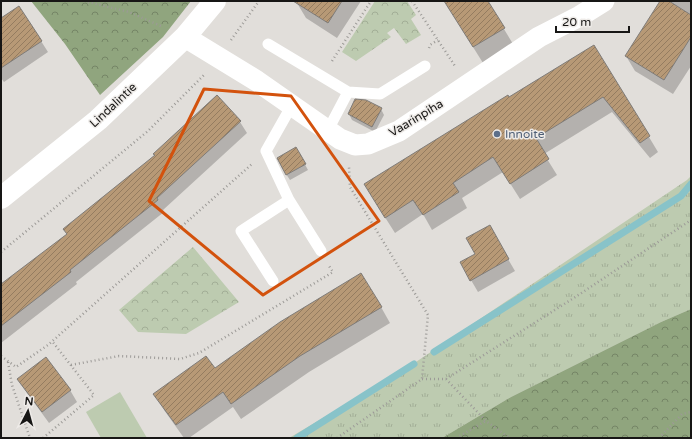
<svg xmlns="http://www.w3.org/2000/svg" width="692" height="439" viewBox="0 0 692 439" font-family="'Varela Round',sans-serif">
<defs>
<pattern id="grass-tufts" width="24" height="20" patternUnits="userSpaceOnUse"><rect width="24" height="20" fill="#bdcbb0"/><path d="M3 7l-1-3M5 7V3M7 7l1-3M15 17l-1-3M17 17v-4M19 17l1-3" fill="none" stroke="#a2ae96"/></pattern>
<pattern id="forest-crowns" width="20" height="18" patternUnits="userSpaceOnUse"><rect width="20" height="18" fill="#90a57e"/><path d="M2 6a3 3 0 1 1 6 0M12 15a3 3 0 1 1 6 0" fill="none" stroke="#758566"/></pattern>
<pattern id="park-crowns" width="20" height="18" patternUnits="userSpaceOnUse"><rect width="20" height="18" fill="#bdcbb0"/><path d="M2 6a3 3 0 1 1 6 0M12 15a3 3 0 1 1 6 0" fill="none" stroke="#a2ae96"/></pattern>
<pattern id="building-hatch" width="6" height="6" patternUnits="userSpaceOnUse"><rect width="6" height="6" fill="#b79976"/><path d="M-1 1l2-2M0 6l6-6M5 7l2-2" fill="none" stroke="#947c60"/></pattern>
</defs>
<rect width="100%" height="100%" fill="#e1deda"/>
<!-- grass -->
<path fill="url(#grass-tufts)" d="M691,176V309L661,322L511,397L442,438H289L401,372L687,180Z"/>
<!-- forest -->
<path fill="url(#forest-crowns)" d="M31,1H191L163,37L100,95L65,44Z
M691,309V438H442L511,397L661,322Z"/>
<!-- park -->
<path fill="url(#park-crowns)" d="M375,1H407L416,15L411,19L421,35L406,44L394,28L387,33L391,37L356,61L342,52Z
M193,247L239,302L186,334L138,332L119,310Z"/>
<!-- pitch -->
<path fill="#bdcbb0" d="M120,392L147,438H101L86,412Z"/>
<!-- shadow -->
<path fill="#0003" d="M298,1H361L337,38L306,18L297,3Z
M459,1H487L513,44L483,63L458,23Z
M661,1H691V66L673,94L635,71L626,56Z
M1,19L41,41L48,52L4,82L1,78Z
M594,46L658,152L650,158L612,112L544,154L557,175L520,199L503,172L462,198L467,208L432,230L423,214L395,233L374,200L509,98Z
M381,109L384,115L375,132L352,120L349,114Z
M240,122L247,133L163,210L164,212L76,282L77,284L1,343V286Z
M296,148L308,170L290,180L286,174Z
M489,226L515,271L478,292L461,263L476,254Z
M381,307L390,323L309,372L241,419L233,407L189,438H184L164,410L155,394L214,369Z
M18,379L70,390L77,402L49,423L25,390Z"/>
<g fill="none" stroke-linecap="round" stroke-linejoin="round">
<!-- stream -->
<path stroke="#88c3c9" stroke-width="7" d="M434,352L681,196L691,184
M297,438L414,364"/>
</g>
<!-- building -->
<path fill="url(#building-hatch)" stroke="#7f7c79" d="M293,1H342L328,23Z
M444,1H488L505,28L473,47Z
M660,1H669L691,15V37L664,80L625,56Z
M19,6L42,41L1,68V18Z
M594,45L650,136L640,143L603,97L536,138L549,159L510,184L493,157L453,183L459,192L423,215L413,200L385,218L364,184L508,95L509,97Z
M217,95L241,121L157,198L158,200L70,270L71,272L1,326V284L67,234L63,229L155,155L153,154Z
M355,99L366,100L382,108L372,127L348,114Z
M296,147L306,164L286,175L277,158Z
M490,225L509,259L470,281L460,262L475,254L466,238Z
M361,273L382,307L300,356L231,404L223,392L176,425L153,394L206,356L215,368L280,322Z
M46,357L71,390L42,412L17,379Z"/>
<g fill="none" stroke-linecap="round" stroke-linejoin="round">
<!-- path -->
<path stroke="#9c9a97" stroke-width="2.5" stroke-dasharray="1 3" stroke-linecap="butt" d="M84,1L129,12L163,27
M412,1L455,66
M231,40L259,1
M429,48L430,45L438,40
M332,61L371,1
M1,252L148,131L204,75
M1,356L16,367L48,345L252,164
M8,362L12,385L30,438
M71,365L119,356L180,359L199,353L333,272L329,266
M422,379H446L486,421L510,438
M446,379L580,294L691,220
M43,438L94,395L52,341
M337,438L422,379L428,315L350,187L349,167
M456,438L486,421
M659,438L682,414L691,412"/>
<!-- lane -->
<path stroke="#fff" stroke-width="11" d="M268,44L348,92L380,94L425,66
M328,130L348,92
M289,200L266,151L292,105
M273,281L241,231L289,200L321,251"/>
<!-- street -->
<path stroke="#fff" stroke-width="21" d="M185,37L257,81L340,139L355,145L368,144L399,131L539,37L580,16L604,1"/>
<!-- secondary -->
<path stroke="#fff" stroke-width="22" d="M1,198L98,120L185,37L215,1"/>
</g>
<!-- marked area -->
<path fill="none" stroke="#d3520d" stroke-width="3" stroke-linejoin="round" d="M204,89L291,96L379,221L263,295L149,201Z"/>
<!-- markers -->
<circle fill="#5c6f8a" stroke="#eeebe8" stroke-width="1.5" cx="497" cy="134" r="4"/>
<g text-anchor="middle" stroke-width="3" stroke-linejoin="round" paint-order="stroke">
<!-- street labels -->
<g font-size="12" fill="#171615" stroke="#eeebe8">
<text transform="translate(113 105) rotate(-43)" y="4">Lindalintie</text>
<text transform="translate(416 118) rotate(-31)" y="4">Vaarinpiha</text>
</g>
<!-- service labels -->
<g font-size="12" fill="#4e5e75" stroke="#eeebe8" text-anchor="start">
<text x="505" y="138">Innoite</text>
</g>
</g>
<!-- border -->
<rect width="692" height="439" fill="none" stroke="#171615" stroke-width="4"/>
<!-- north arrow -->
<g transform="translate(28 411) rotate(6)" stroke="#eeebe8" stroke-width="3" paint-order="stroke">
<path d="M0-3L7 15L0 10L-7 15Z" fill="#171615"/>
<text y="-6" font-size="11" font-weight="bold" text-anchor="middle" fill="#171615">N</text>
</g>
<!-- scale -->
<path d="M556 26v6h73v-6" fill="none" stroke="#171615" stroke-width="2"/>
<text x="562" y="26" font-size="12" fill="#171615" stroke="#eeebe8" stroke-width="3" paint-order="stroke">20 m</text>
</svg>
